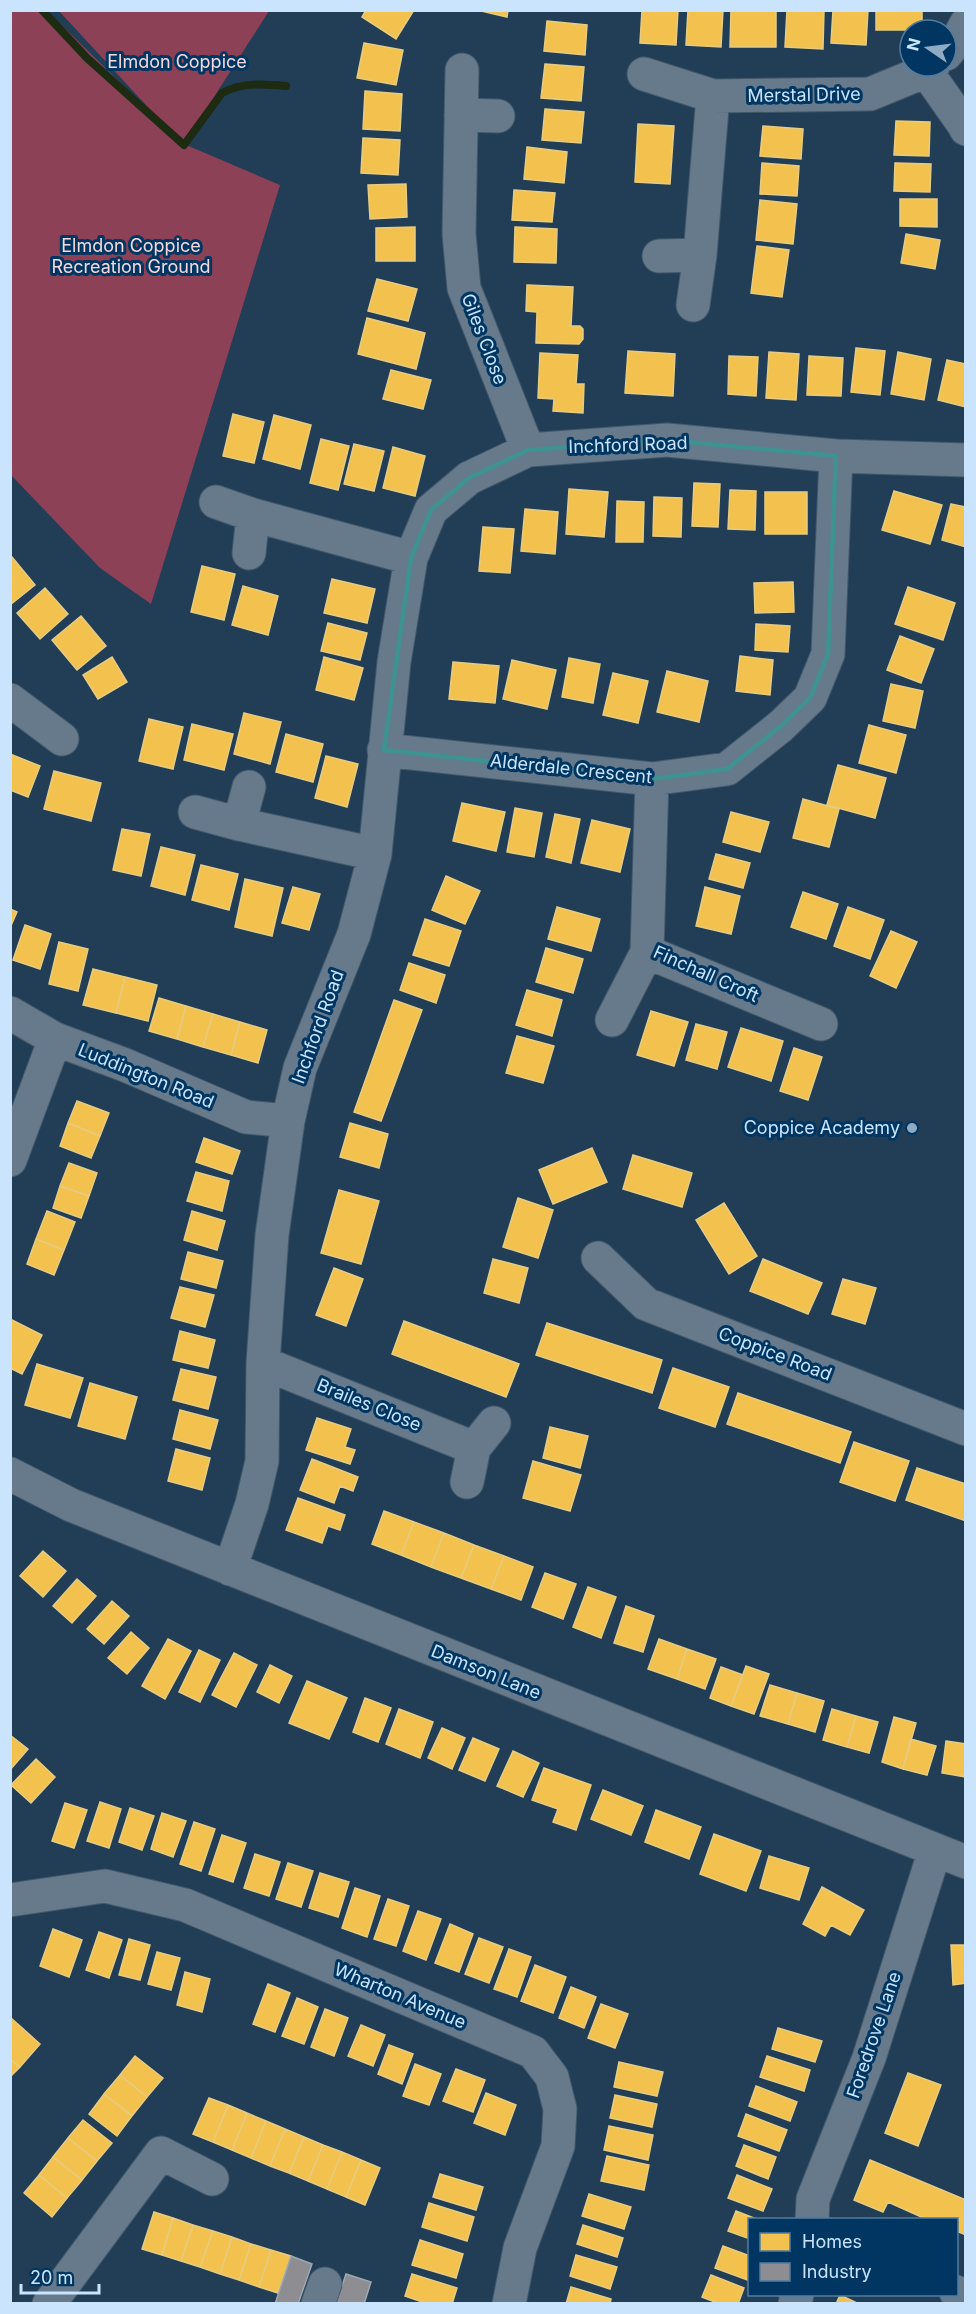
<svg xmlns="http://www.w3.org/2000/svg" width="976" height="2314" viewBox="0 0 976 2314" font-family="Inter,sans-serif">
<rect width="100%" height="100%" fill="#213e56"/>
<!-- green -->
<path fill="#8c4157" d="M11,10L47,11L170,131L59,11H269L184,144L280,185L151,604L100,568L11,475Z"/>
<!-- homes -->
<path fill="#f2c14e" stroke="#e6cc83" stroke-width="1.5" d="M366,10H414L396,39L362,17Z
M477,10H508L507,17Z
M642,10H678L676,45L640,43Z
M688,10H723L721,47L686,45Z
M731,10H776V47H730Z
M787,10H824L823,49L785,47Z
M833,10H868L866,45L831,43Z
M876,10H922V30H876Z
M547,21L587,25L585,55L544,51Z
M364,43L403,50L396,85L357,78Z
M545,64L584,67L581,101L541,98Z
M365,91L402,94L400,131L363,129Z
M545,109L584,112L581,143L542,140Z
M896,121L930,122L929,156L894,155Z
M638,124L674,126L670,184L635,182Z
M763,126L803,129L801,159L760,156Z
M363,138L400,140L398,175L361,173Z
M527,147L567,152L564,183L524,179Z
M762,163L799,166L797,196L760,194Z
M895,163L931,164L930,192L894,191Z
M406,184L407,217L370,219L368,185Z
M514,190L555,193L552,222L512,220Z
M900,199H937V227L900,226Z
M760,200L797,204L793,244L756,240Z
M415,227V261H376V228Z
M515,227L557,229L556,263L514,262Z
M906,234L940,240L935,269L901,263Z
M757,246L789,250L782,297L751,293Z
M377,279L417,289L408,321L368,311Z
M527,285L573,287L571,326H580L583,329V339L579,344L536,343L537,312L526,311Z
M367,318L425,333L416,369L358,354Z
M856,348L885,351L880,395L851,392Z
M628,351L675,354L673,396L625,393Z
M769,352L799,354L796,400L766,398Z
M898,352L931,359L924,400L891,394Z
M540,353L578,355L576,384H584L583,413L553,411L554,399L538,398Z
M729,356L758,357L756,396L728,394Z
M809,356L843,358L841,396L807,395Z
M947,360L966,364V407L938,400Z
M391,370L431,380L423,409L383,399Z
M233,414L264,422L254,463L223,456Z
M274,415L311,425L300,469L263,459Z
M321,439L349,446L338,490L310,483Z
M354,444L384,451L374,491L344,484Z
M393,447L425,456L415,496L383,488Z
M694,483L720,484L718,527L692,526Z
M569,489L608,492L604,537L566,534Z
M730,490L756,491L755,530L728,529Z
M894,491L942,505L930,544L882,530Z
M765,492H807V534H765Z
M654,497L682,498L681,537L653,536Z
M617,501L644,502L643,542H616Z
M951,504L966,507V547L942,540Z
M525,509L558,512L555,554L521,551Z
M483,527L514,529L510,573L479,571Z
M12,557L35,585L10,605V558Z
M202,566L235,574L224,620L191,612Z
M332,579L375,589L367,623L324,613Z
M793,582L794,612L755,613L754,583Z
M243,586L278,596L268,635L232,625Z
M908,587L955,603L943,640L895,624Z
M45,588L68,614L40,639L17,613Z
M81,616L106,646L77,670L52,640Z
M328,623L367,633L360,660L321,651Z
M756,624L790,626L788,652L755,650Z
M900,636L934,649L921,683L887,670Z
M740,656L773,660L770,695L736,691Z
M112,657L127,682L98,699L83,675Z
M324,657L363,668L354,700L316,690Z
M569,658L600,664L593,703L562,697Z
M512,660L556,670L547,709L503,699Z
M453,662L499,666L495,703L449,699Z
M667,671L708,681L699,722L657,712Z
M613,673L648,681L638,723L603,715Z
M891,684L923,691L915,728L883,721Z
M244,713L281,722L270,764L234,754Z
M149,719L183,727L173,769L139,761Z
M192,724L233,734L224,770L184,760Z
M869,725L906,735L896,773L859,763Z
M286,734L323,744L313,782L276,772Z
M10,754L40,766L28,797L10,790Z
M326,756L358,764L347,807L315,798Z
M838,765L886,778L875,818L827,805Z
M54,771L101,783L91,821L44,809Z
M803,799L839,809L829,847L793,838Z
M462,803L505,812L496,851L453,841Z
M515,808L542,813L534,857L507,852Z
M731,812L769,822L760,852L723,842Z
M555,814L580,819L571,863L546,857Z
M592,820L630,829L620,872L581,863Z
M122,829L150,834L141,876L113,870Z
M161,847L195,855L185,895L151,886Z
M716,854L750,863L743,888L709,879Z
M201,865L238,874L229,910L192,900Z
M446,876L480,891L465,924L432,910Z
M245,879L283,888L272,936L235,927Z
M293,887L320,894L309,930L282,923Z
M705,887L740,896L731,934L696,926Z
M803,892L838,904L826,939L791,927Z
M557,907L600,919L591,951L548,939Z
M848,907L884,920L870,959L834,946Z
M10,909L17,912L10,928Z
M425,919L461,931L449,966L413,955Z
M25,925L51,934L40,969L13,960Z
M891,931L917,942L896,988L870,976Z
M59,942L88,949L78,991L49,984Z
M546,948L583,959L573,993L536,982Z
M409,963L445,975L436,1003L400,990Z
M93,969L125,977L116,1013L83,1005Z
M125,977L157,985L148,1021L116,1013Z
M527,990L562,1000L552,1036L516,1025Z
M159,998L186,1006L177,1039L149,1031Z
M394,1000L422,1010L381,1121L354,1112Z
M186,1006L213,1014L203,1047L177,1039Z
M651,1011L688,1022L674,1066L637,1055Z
M213,1014L240,1022L231,1055L203,1047Z
M240,1022L267,1030L258,1063L231,1055Z
M696,1024L727,1032L717,1069L686,1060Z
M741,1028L783,1041L771,1081L728,1067Z
M517,1036L554,1046L543,1083L506,1073Z
M794,1048L822,1057L808,1100L780,1091Z
M77,1101L109,1113L100,1136L68,1123Z
M68,1123L100,1136L91,1158L60,1146Z
M350,1123L388,1134L379,1168L340,1157Z
M204,1138L240,1151L232,1174L196,1162Z
M592,1148L607,1182L553,1204L539,1170Z
M633,1155L692,1173L682,1207L623,1189Z
M69,1163L97,1173L89,1196L60,1186Z
M196,1172L229,1181L222,1211L187,1201Z
M60,1186L89,1196L81,1218L53,1208Z
M339,1190L379,1201L361,1264L321,1253Z
M518,1198L553,1210L538,1258L503,1247Z
M724,1203L757,1256L729,1274L696,1220Z
M47,1211L75,1222L64,1250L36,1239Z
M192,1211L225,1221L217,1250L184,1240Z
M36,1239L64,1250L54,1275L27,1264Z
M188,1252L223,1261L216,1288L181,1279Z
M493,1259L528,1268L519,1303L484,1293Z
M763,1259L822,1283L808,1314L750,1291Z
M334,1268L363,1279L346,1326L316,1315Z
M843,1279L876,1288L865,1324L832,1314Z
M180,1287L214,1295L205,1327L171,1318Z
M10,1319L42,1335L22,1374L10,1368Z
M404,1321L519,1364L506,1397L392,1354Z
M547,1323L662,1360L652,1393L536,1355Z
M180,1331L215,1340L208,1368L173,1360Z
M37,1364L83,1378L70,1418L25,1405Z
M673,1368L729,1387L715,1427L659,1408Z
M181,1369L216,1377L208,1409L173,1400Z
M90,1383L137,1397L125,1439L78,1426Z
M738,1393L851,1432L840,1463L727,1424Z
M180,1410L218,1420L210,1449L173,1439Z
M317,1418L351,1429L345,1447L355,1450L350,1464L306,1450Z
M550,1427L588,1436L580,1468L543,1458Z
M854,1442L909,1461L895,1501L840,1482Z
M176,1449L210,1458L202,1490L168,1481Z
M312,1459L358,1477L353,1491L340,1486L334,1503L300,1490Z
M533,1461L581,1475L570,1511L523,1498Z
M917,1468L966,1484V1521L906,1500Z
M298,1498L345,1515L340,1530L328,1526L322,1543L286,1530Z
M384,1511L414,1522L401,1555L372,1544Z
M414,1522L444,1533L431,1567L401,1555Z
M444,1533L474,1545L461,1578L431,1567Z
M474,1545L504,1556L491,1589L461,1578Z
M43,1551L66,1571L43,1597L20,1576Z
M504,1556L533,1567L521,1600L491,1589Z
M545,1573L576,1584L563,1619L532,1607Z
M77,1579L96,1596L72,1623L53,1606Z
M588,1587L616,1597L601,1638L573,1627Z
M112,1601L129,1616L104,1644L87,1629Z
M626,1606L654,1616L643,1652L614,1643Z
M131,1632L149,1648L127,1674L108,1658Z
M168,1639L191,1651L165,1699L142,1686Z
M659,1639L687,1649L677,1679L648,1669Z
M687,1649L716,1659L705,1689L677,1679Z
M199,1650L220,1660L200,1702L179,1692Z
M234,1653L257,1665L236,1707L212,1695Z
M270,1665L292,1676L279,1703L257,1692Z
M746,1666L769,1674L754,1714L731,1706Z
M721,1667L743,1675L731,1706L710,1698Z
M307,1681L347,1698L329,1739L289,1723Z
M770,1685L797,1693L788,1724L760,1716Z
M797,1693L824,1701L815,1732L788,1724Z
M365,1698L391,1708L378,1742L353,1732Z
M399,1709L433,1722L420,1758L386,1744Z
M832,1709L856,1716L847,1747L823,1740Z
M856,1716L878,1722L869,1753L847,1747Z
M894,1717L916,1723L903,1769L882,1762Z
M442,1728L465,1738L452,1769L428,1758Z
M10,1735L28,1749L10,1770Z
M473,1738L499,1749L485,1781L459,1770Z
M911,1739L936,1746L927,1775L903,1769Z
M946,1741L966,1744V1777L942,1773Z
M513,1751L539,1763L523,1797L497,1786Z
M36,1759L55,1777L31,1803L11,1785Z
M544,1768L591,1785L576,1830L553,1822L558,1809L532,1800Z
M603,1790L643,1806L631,1835L591,1819Z
M100,1802L121,1809L109,1848L87,1841Z
M65,1803L87,1810L74,1848L52,1841Z
M130,1808L154,1816L142,1850L119,1842Z
M656,1810L701,1827L689,1859L645,1842Z
M162,1813L186,1821L173,1857L151,1849Z
M194,1822L215,1829L201,1871L180,1864Z
M714,1834L761,1851L746,1891L700,1874Z
M222,1835L246,1843L233,1882L209,1874Z
M255,1854L280,1862L269,1896L244,1888Z
M769,1856L809,1868L799,1900L760,1888Z
M288,1863L313,1871L301,1907L276,1899Z
M320,1873L349,1882L338,1917L309,1908Z
M822,1887L864,1910L850,1935L831,1925L825,1936L803,1924Z
M355,1888L380,1896L367,1937L342,1928Z
M388,1899L409,1906L396,1946L374,1939Z
M418,1911L441,1919L426,1960L403,1951Z
M450,1924L473,1934L459,1972L435,1963Z
M53,1929L82,1940L69,1977L40,1966Z
M99,1932L122,1940L109,1978L86,1970Z
M479,1938L503,1947L489,1983L465,1974Z
M129,1939L150,1945L140,1980L119,1975Z
M951,1945H966V1983L953,1985Z
M509,1949L531,1957L517,1997L494,1989Z
M157,1952L180,1958L171,1990L148,1984Z
M535,1965L566,1977L553,2013L521,2001Z
M185,1972L210,1979L202,2012L177,2005Z
M268,1984L290,1993L275,2032L253,2024Z
M571,1987L596,1997L584,2028L559,2018Z
M297,1998L318,2007L304,2044L282,2036Z
M601,2004L628,2014L615,2048L588,2038Z
M325,2009L348,2018L334,2056L311,2047Z
M11,2018L40,2044L20,2067L10,2059Z
M361,2025L385,2035L373,2066L348,2056Z
M778,2028L822,2041L815,2062L772,2049Z
M389,2045L413,2054L402,2084L378,2074Z
M135,2056L163,2078L147,2097L120,2075Z
M767,2056L810,2070L804,2091L760,2077Z
M10,2059L20,2067L10,2077Z
M619,2062L663,2072L657,2096L614,2087Z
M415,2064L441,2074L429,2105L403,2096Z
M456,2069L485,2080L473,2112L443,2101Z
M908,2073L941,2085L918,2146L885,2133Z
M120,2075L147,2097L132,2116L104,2094Z
M756,2086L797,2102L790,2121L749,2106Z
M486,2093L516,2105L505,2135L474,2123Z
M104,2094L132,2116L117,2136L89,2114Z
M615,2095L657,2104L652,2127L610,2118Z
M209,2098L228,2105L213,2142L193,2134Z
M228,2105L247,2113L232,2150L213,2142Z
M247,2113L266,2121L251,2158L232,2150Z
M746,2114L787,2130L779,2151L738,2136Z
M83,2120L112,2143L97,2161L68,2138Z
M266,2121L285,2129L270,2166L251,2158Z
M609,2126L653,2135L648,2160L604,2150Z
M285,2129L304,2137L289,2173L270,2166Z
M304,2137L323,2145L308,2181L289,2173Z
M68,2138L97,2161L82,2180L53,2157Z
M323,2145L342,2152L327,2189L308,2181Z
M744,2145L776,2157L768,2179L736,2166Z
M342,2152L361,2160L346,2197L327,2189Z
M607,2156L649,2165L644,2190L601,2181Z
M53,2157L82,2180L67,2198L39,2175Z
M361,2160L380,2168L365,2205L346,2197Z
M870,2160L966,2200V2235L956,2231V2220H928L888,2202L883,2212L854,2200Z
M440,2174L483,2187L476,2210L433,2197Z
M39,2175L67,2198L52,2217L24,2193Z
M737,2175L772,2189L763,2211L728,2198Z
M589,2194L631,2207L624,2229L582,2216Z
M429,2203L474,2217L467,2241L422,2227Z
M736,2211L759,2220H750V2239L728,2231Z
M154,2212L173,2218L162,2255L142,2249Z
M173,2218L193,2225L181,2261L162,2255Z
M193,2225L213,2231L200,2267L181,2261Z
M583,2225L623,2238L617,2257L577,2244Z
M213,2231L232,2237L220,2274L200,2267Z
M232,2237L251,2244L239,2280L220,2274Z
M420,2240L463,2254L456,2278L412,2265Z
M251,2244L271,2250L259,2287L239,2280Z
M723,2246L750,2256V2281L715,2268Z
M271,2250L291,2256L278,2293L259,2287Z
M576,2255L617,2267L610,2289L570,2276Z
M412,2274L457,2288L452,2304H428L405,2296Z
M711,2275L744,2288L738,2304H720L702,2297Z
M571,2287L611,2299L610,2304H566Z
M840,2295L859,2304H836Z"/>
<!-- industry -->
<path fill="#8d8d92" stroke="#9fa7b2" stroke-width="1.5" d="M291,2256L312,2264L298,2304H275Z
M346,2274L371,2282L364,2304H336Z"/>
<g fill="none" stroke-linecap="round" stroke-linejoin="round">
<!-- stream -->
<path stroke="#1d2b13" stroke-width="8" d="M42,10L87,58L184,145L222,93C242,82 264,84 286,86"/>
<!-- minor casing -->
<g stroke="#42586b" stroke-width="35">
<path id="minor" d="M946,54L958,39L966,24
M462,70L459,234L464,288L528,450
M926,71L964,125L966,129
M644,74L713,96
M461,115L498,116
M659,256L700,255
M693,305L700,255L713,96L870,94L926,71L933,66
M216,502L253,515
M249,553L253,515L411,558
M10,700L62,739
M384,750L652,779L727,769L781,726L810,698L828,654L836,456
M652,779L647,952L821,1024
M195,812L239,824L375,854
M239,824L249,787
M10,1013L55,1039L125,1065L246,1117L288,1121
M612,1020L647,952
M10,1160L55,1039
M598,1258L646,1304L966,1429
M263,1363L474,1448
M10,1474L71,1505L966,1862
M467,1482L474,1448L494,1423
M230,1569L252,1504L262,1461L263,1363L272,1235L288,1121L300,1068L354,934L375,854L394,662L411,558L431,510L469,478L528,450L667,440L836,456L966,460
M10,1900L105,1886L185,1905L533,2052L552,2077L560,2109L558,2146L520,2248L509,2304
M812,2220L813,2199L869,2058L935,1850
M956,2292L966,2296
M49,2304L161,2153L212,2179
M318,2304L325,2284
M795,2304L797,2294"/>
</g>
<!-- minor -->
<use href="#minor" stroke="#667a8c" stroke-width="33"/>
</g>
<!-- marked area -->
<path fill="none" stroke="#3e9292" stroke-width="4.5" stroke-linejoin="round" d="M667,440L836,456L828,654L810,698L781,726L727,769L652,779L384,750L411,558L431,510L469,478L528,450Z"/>
<!-- markers -->
<circle fill="#8faac3" stroke="#003661" stroke-width="2" cx="912" cy="1128" r="6"/>
<g text-anchor="middle" stroke-width="6" stroke-linejoin="round" paint-order="stroke">
<!-- park labels -->
<g font-size="18" fill="#f4d8dc" stroke="#003661">
<text x="177" y="68">Elmdon Coppice</text>
<text x="131" y="252">Elmdon Coppice<tspan x="131" dy="21">Recreation Ground</tspan></text>
</g>
<!-- street labels -->
<g font-size="18" fill="#cae4fe" stroke="#003661">
<text transform="translate(804 95) rotate(-1)" y="6">Merstal Drive</text>
<text transform="translate(484 339) rotate(69)" y="6">Giles Close</text>
<text transform="translate(628 445) rotate(-2)" y="6">Inchford Road</text>
<text transform="translate(571 769) rotate(6)" y="6">Alderdale Crescent</text>
<text transform="translate(706 974) rotate(24)" y="6">Finchall Croft</text>
<text transform="translate(318 1027) rotate(-70)" y="6">Inchford Road</text>
<text transform="translate(146 1076) rotate(22)" y="6">Luddington Road</text>
<text transform="translate(775 1354) rotate(21)" y="6">Coppice Road</text>
<text transform="translate(369 1405) rotate(22)" y="6">Brailes Close</text>
<text transform="translate(486 1672) rotate(22)" y="6">Damson Lane</text>
<text transform="translate(400 1996) rotate(23)" y="6">Wharton Avenue</text>
<text transform="translate(874 2035) rotate(-71)" y="6">Foredrove Lane</text>
</g>
<!-- poi labels -->
<g font-size="18" fill="#cae4fe" stroke="#003661" text-anchor="end">
<text x="900" y="1134">Coppice Academy</text>
</g>
</g>
<!-- border -->
<rect width="976" height="2314" fill="none" stroke="#cae4fe" stroke-width="24"/>
<!-- legend -->
<rect x="748" y="2218" width="210" height="78" fill="#003661" stroke="#517ca0" stroke-width="1.5"/>
<rect x="760" y="2233" width="30" height="18" fill="#f2c14e" stroke="#517ca0" stroke-width="1.5"/>
<text x="802" y="2248" font-size="18" fill="#cae4fe">Homes</text>
<rect x="760" y="2263" width="30" height="18" fill="#8d8d92" stroke="#517ca0" stroke-width="1.5"/>
<text x="802" y="2278" font-size="18" fill="#cae4fe">Industry</text>
<!-- north arrow -->
<g transform="translate(928 48) rotate(284)"><circle r="28" fill="#003661" stroke="#517ca0" stroke-width="1.5"/>
<path d="M0-4.5L10 22L0 15L-10 22Z" fill="#8faac3"/>
<text y="-9" font-size="16" font-weight="bold" text-anchor="middle" fill="#cae4fe">N</text>
</g>
<!-- scale -->
<path d="M21 2284v9h78v-9" fill="none" stroke="#cae4fe" stroke-width="3"/>
<text x="30" y="2284" font-size="18" fill="#cae4fe" stroke="#003661" stroke-width="4.5" paint-order="stroke">20 m</text>
</svg>
